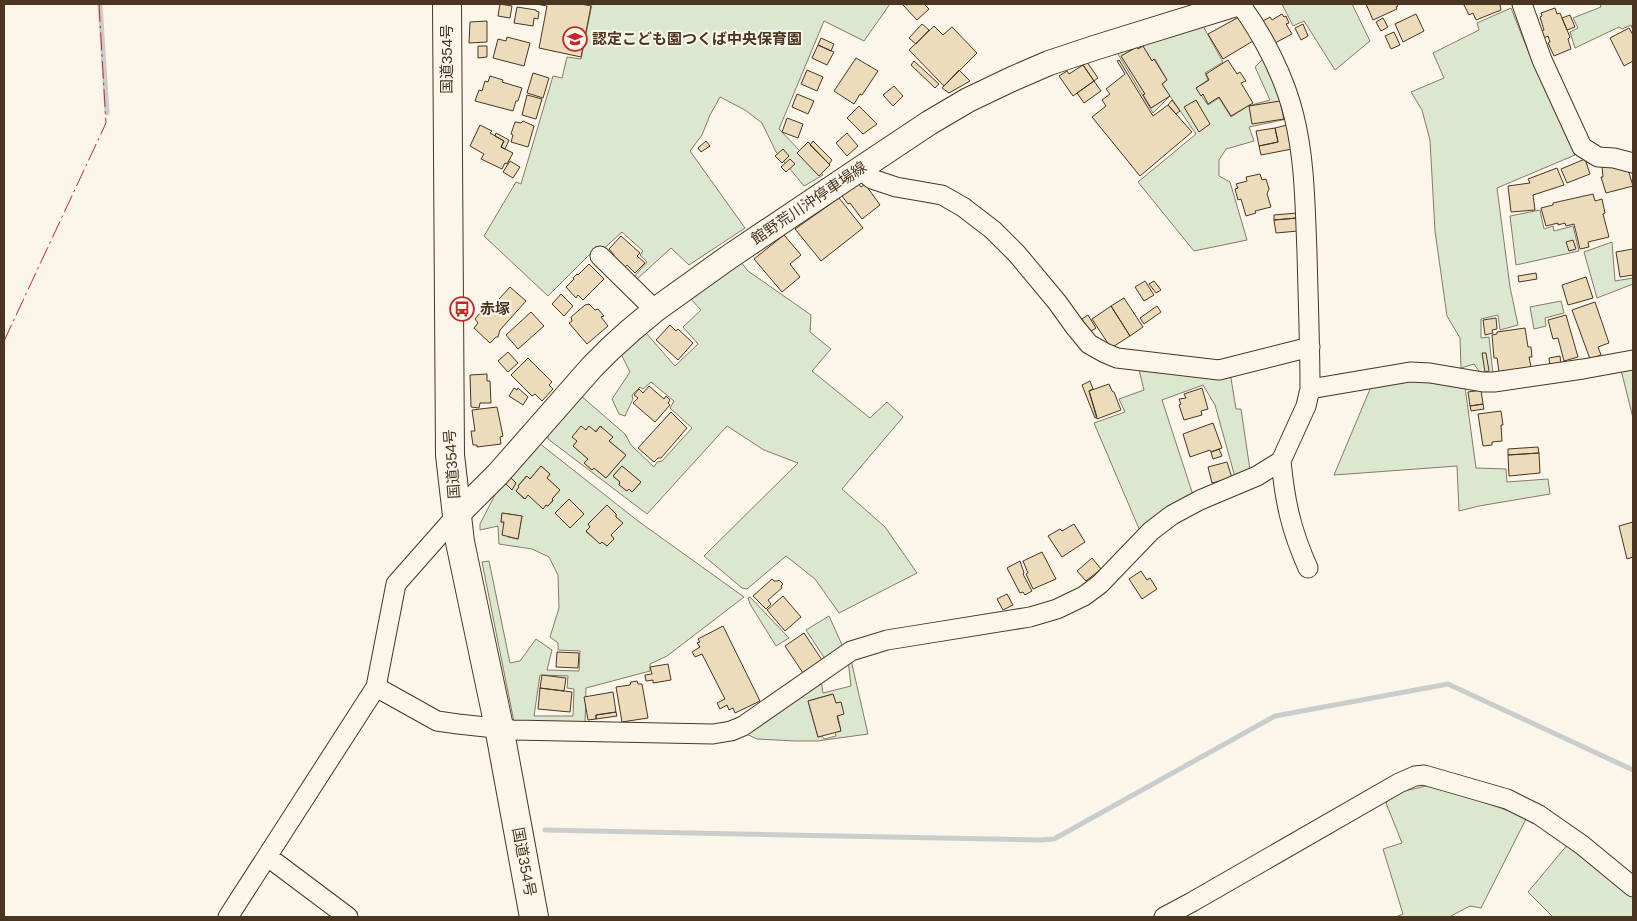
<svg xmlns="http://www.w3.org/2000/svg" width="1637" height="921" viewBox="0 0 1637 921" font-family="Helvetica,'Noto Sans JP',sans-serif">
<rect width="100%" height="100%" fill="#fbf6e9"/>
<!-- green -->
<path fill="#dce7d0" stroke="#887966" fill-rule="evenodd" d="M592,4H890L864,41L824,21L779,129L823,175L804,186L776,152L762,123L745,110L720,97L710,115L702,135L690,151L745,228L689,265L671,248L636,280L633,278L647,262L640,255L643,251L622,232L598,254L594,250L548,296L484,236L516,182L521,184L553,76L562,78L567,57L581,59Z
M1282,4H1352L1370,41L1335,70L1304,21L1293,26Z
M1600,4H1633V30L1631,25L1622,29L1619,27L1575,48L1570,32L1578,28L1573,18L1601,7Z
M1511,8L1532,61L1575,155L1497,188L1510,287L1518,325L1500,330L1498,315L1481,319V338L1489,337L1493,374H1481L1474,364L1461,368L1460,338L1447,316L1435,231L1430,140L1422,110L1411,92L1444,78L1433,53L1479,30L1477,23Z
M1203,26L1223,62L1205,73L1208,80L1196,88L1208,105L1219,98L1231,117L1248,106L1270,100L1255,67L1265,57L1287,119L1249,127L1254,141L1226,149L1219,160V176L1230,182L1247,240L1194,251L1138,182L1196,134L1170,96L1153,113L1115,49ZM1136,47L1138,49L1143,47L1152,61L1155,59L1167,80L1162,84L1169,96L1151,108L1143,95L1145,94L1122,56Z
M1540,210L1544,229L1553,226L1554,231L1573,226L1579,251L1516,265L1510,216Z
M1612,242L1615,281L1633,278V284L1597,298L1584,252Z
M740,261L748,271L811,315L810,332L831,349L812,371L870,418L887,402L903,417L842,489L885,527L917,573L839,613L815,579L786,556L747,589L742,588L704,556L798,463L764,450L727,426L647,514L548,439V432L580,395L625,434L631,445L654,467L657,462L662,461L692,428L670,408L674,401L651,382L643,389L640,387L632,395L633,399L625,416L619,414L612,399L630,372L621,354L646,333L675,366L698,344L683,327L701,310L689,297ZM601,426L609,441L626,455L606,478L594,468L592,470L584,463L588,459L573,446C580,437 593,435 601,426ZM622,466L641,482L632,492L629,489L627,491L620,485V482L613,476Z
M1561,301L1564,313L1545,318L1546,326L1534,329L1530,307Z
M1138,366L1230,372L1236,409H1241L1250,470L1235,477L1215,405L1203,385L1162,400L1193,495L1140,531L1094,423L1125,412L1119,399L1144,390Z
M1633,366V418L1621,370Z
M1415,380L1445,383L1465,387L1476,468L1506,469L1507,482L1548,479L1550,494L1479,506L1459,511L1457,466L1334,475L1373,382Z
M539,443L638,521L744,597L667,656L650,664V671L586,688L585,725L514,722L482,562L489,561L510,663L520,661L536,639L552,650L547,670L579,671L580,651L558,650V643L550,637L559,608L558,575L549,557L532,549L499,544L498,526L480,530V524L498,489ZM541,466L550,474L547,478L560,490L552,499L553,501L548,506L546,505L543,508L528,495L524,499L516,491L519,487L518,486L526,476L530,479ZM569,499L584,514L570,528L556,513ZM607,505L616,514V517L622,523L611,535L614,539L607,546L602,542L600,543L586,532L590,527L588,524ZM502,513L522,516L518,539L508,537L504,522H501ZM540,675L568,676L567,688L574,689L573,716H534Z
M750,597L789,638L776,646L750,604L748,598Z
M829,616L843,647L825,659L806,630Z
M848,660H851L868,734L817,741H795L757,739L742,732L821,680L823,693L851,686ZM833,694L841,731L835,732L836,736L824,739L822,736L818,737L808,701Z
M1426,786L1450,791L1527,817L1481,908L1470,906L1449,917H1396L1403,914L1383,849L1402,843L1386,803L1396,793Z
M1568,844L1633,896V917H1553L1528,892Z"/>
<g fill="none" stroke-linecap="round" stroke-linejoin="round">
<!-- stream -->
<path stroke="#c9cecd" stroke-width="5" d="M100,4L107,113
M545,830L1040,840L1054,839L1275,716L1448,684L1633,770"/>
</g>
<!-- building -->
<path fill="#ecdcbc" stroke="#4a3520" d="M500,4L512,6L510,18L498,16Z
M536,4H581L591,6L581,57L539,48L547,6Z
M902,4H924L929,9L917,20Z
M1366,4H1397L1398,6L1396,7L1397,9L1373,20Z
M1465,4H1500L1501,10L1476,20L1473,13L1469,15L1464,5Z
M517,7L536,10V11L539,12L538,19L534,18L533,26L514,23Z
M1555,8L1557,14L1560,13L1567,30L1570,37L1568,39L1571,49L1554,56L1548,43L1550,42L1548,36L1544,38L1542,31L1544,30L1540,17L1542,16L1541,13Z
M1282,14L1284,17L1286,16L1289,23L1286,24L1292,34L1275,43L1263,21L1270,17L1272,20Z
M1416,14L1424,31L1403,42L1395,24Z
M1570,15L1575,27L1567,30L1562,18Z
M1239,17L1253,41L1223,59L1208,34Z
M1383,18L1388,27L1381,31L1376,22Z
M487,21V42L469,43L470,22Z
M922,24L929,30L916,44L909,38Z
M1303,24L1308,36L1301,40L1295,28Z
M934,26L943,35L952,27L977,53L944,86L909,50Z
M1629,28L1633,35V61L1624,66L1610,38Z
M1394,32L1400,45L1391,49L1385,36Z
M507,37L530,43L524,66L493,58L498,39L506,41Z
M821,38L834,44L831,51L818,45Z
M818,45L834,52L827,65L812,58Z
M478,46H487V57L478,58Z
M1143,46L1152,61L1154,59L1167,80L1162,84L1170,96L1151,108L1143,95L1145,94L1121,56L1137,47L1138,49Z
M856,58L878,71L862,95L860,94L854,104L834,91Z
M1119,60L1153,116L1168,105L1192,132L1140,176L1092,117L1106,106L1102,100L1110,94L1106,89L1125,74L1117,61Z
M1228,60L1237,74L1240,72L1246,81L1241,83L1253,103L1231,116L1219,97L1208,104L1203,94L1201,96L1196,88L1209,80L1206,74Z
M914,61L939,84L935,88L911,65Z
M1087,62L1098,78L1094,81L1083,65Z
M1083,65L1094,81L1073,96L1059,76L1067,71L1069,74Z
M807,70L823,77L817,91L801,84Z
M959,70L970,81L949,93L942,88Z
M533,73L549,78L543,98L527,93Z
M490,76L503,80L502,82L522,88L518,101H516L513,111L475,101L479,90L482,91L485,81L488,82Z
M1094,81L1101,91L1084,103L1077,93Z
M894,86L903,96L893,106L883,95Z
M797,94L814,101L808,114L792,107Z
M527,95L542,99L536,119L522,115Z
M1172,100L1180,111L1176,114L1168,105Z
M1196,100L1210,124L1199,132L1184,107Z
M1280,101L1284,119L1252,124L1249,106Z
M859,106L877,124L863,134L847,118Z
M787,118L803,124L798,138L782,132Z
M523,121L534,126L528,147L511,142L513,135L511,134L515,122L521,123Z
M480,125L492,131L490,133L504,141L501,147L513,153L507,164L505,163L502,169L481,159L484,154L470,146Z
M1287,125L1292,149L1261,155L1259,146L1278,142L1275,128Z
M1275,128L1278,142L1259,146L1256,131Z
M496,133L509,140L505,149L501,147L504,141L495,136Z
M847,133L858,146L847,156L836,143Z
M706,141L710,146L701,152L698,148Z
M813,141L832,160L829,164L810,145Z
M808,142L830,165L819,176L797,153Z
M783,149L789,156L782,163L775,156Z
M790,159L795,164L786,172L781,167Z
M1585,159L1590,174L1567,183L1561,169Z
M510,161L520,167L513,178L503,172Z
M1602,166H1627L1633,186L1606,193L1601,177H1603Z
M1557,168L1564,185L1533,195L1535,210L1511,212L1508,186L1530,183L1528,179Z
M1260,174L1262,180L1266,179L1269,189L1267,194L1271,207L1255,211L1256,213L1246,216L1241,199L1238,200L1235,189L1238,188L1236,184L1247,181L1246,177Z
M858,183L861,187L865,184L880,205L862,219L850,203L848,204L842,196Z
M1593,194L1595,201L1602,199L1605,213L1603,214L1609,237L1588,242L1589,247L1580,249L1574,224L1566,226L1565,223L1558,225V223L1546,226L1541,208L1553,205V203Z
M839,198L863,228L821,261L795,229Z
M1297,213V218L1274,220V215Z
M1297,218L1298,231L1276,233L1274,220Z
M784,235L801,255L790,264L800,277L782,292L754,259Z
M621,236L640,253L637,256L645,263L635,273L627,265L625,267L614,257V255L609,249Z
M1573,240L1576,249L1569,251L1566,242Z
M1633,249V275L1620,277L1616,252Z
M589,264L604,279L583,300L578,295L576,298L566,287L574,279L573,278L577,274L578,275Z
M1536,273L1537,279L1519,282L1518,276Z
M1586,277L1593,298L1568,305L1562,285Z
M1145,281L1154,295L1144,301L1135,287Z
M1154,281L1161,290L1156,293L1149,284Z
M510,287L526,301L500,330L498,337H496L490,343L474,328L478,323L475,319L485,307L489,310Z
M561,294L573,306L564,316L552,304Z
M1124,298L1143,327L1130,336L1111,306Z
M1595,302L1609,343L1598,347L1601,355L1590,359L1572,310Z
M589,304L595,310L598,309L604,316L601,317L608,326L587,344L569,323L572,321L571,317L585,305Z
M1111,306L1130,336L1111,348L1092,319Z
M1157,306L1161,312L1144,324L1140,318Z
M531,312L544,326L518,349L506,335Z
M1088,315L1096,328L1090,332L1082,319Z
M1566,315L1578,357L1564,361L1558,338L1553,339L1548,320Z
M1496,318L1497,329L1492,330L1493,333L1485,335L1483,320Z
M670,325L676,331L678,329L693,343L678,360L656,340Z
M1525,328L1528,347H1531L1532,357H1529L1531,367L1499,372L1497,358H1494L1492,335L1497,334V332Z
M508,352L518,363L508,372L498,361Z
M1482,353H1486L1489,371L1485,372Z
M1560,356L1561,364L1550,366L1549,358Z
M528,358L552,382L549,385L553,389L542,401L535,394L532,396L511,375Z
M487,374V381H490L491,403H480L479,408L471,407L470,375Z
M1090,381L1093,389L1089,391L1097,417L1095,418L1082,385Z
M1109,384L1112,391L1114,392L1121,410L1097,419L1089,391Z
M649,386L664,399L666,396L670,400L668,403L670,405L655,422L633,403L638,398L634,395L639,389L643,393Z
M514,388L517,390L518,388L528,397L523,405L509,396Z
M1202,388L1208,409L1201,411L1202,415L1184,420L1179,405L1181,404L1179,399L1186,398L1184,394Z
M1481,390L1483,404L1470,406L1468,392Z
M1483,404L1484,409L1471,411L1470,406Z
M497,407L503,436L500,437L501,444L477,447V445H473L471,431H475L472,410Z
M1501,411L1503,425H1501L1502,441L1492,442V445L1483,446L1478,414Z
M671,412L687,428L661,458H658L654,462L638,448Z
M1213,423L1222,448L1211,452L1210,450L1190,457L1183,434Z
M581,426L586,430L589,426L596,432L600,426L613,437L609,441L626,455L606,478L594,468L592,470L584,463L588,459L573,446L577,441L572,437Z
M1538,447L1539,453L1508,455V449Z
M1219,449L1222,456L1213,459L1211,452Z
M1539,453L1540,473L1509,476L1508,455Z
M1227,462L1232,478L1212,483L1208,467Z
M541,466L550,474L547,478L560,490L552,499L553,500L548,506L546,505L543,509L528,495L525,499L516,491L519,487L518,486L527,476L530,479Z
M622,466L641,482L632,492L629,489L627,491L619,485L620,482L613,476Z
M511,478L516,483L512,490L505,483Z
M569,499L584,514L570,528L555,513Z
M607,505L616,514V517L623,523L611,535L614,539L607,546L602,542L600,544L586,531L590,527L588,524Z
M502,513L522,516L518,539L502,535L504,522H501Z
M1633,522V557L1627,559L1619,526Z
M1074,524L1085,542L1062,557L1048,536L1060,529L1062,531Z
M1042,552L1056,579L1033,589L1026,574L1028,573L1023,561Z
M1092,558L1101,569L1086,581L1077,571Z
M1020,561L1024,573L1023,574L1032,591L1025,595L1023,592L1020,593L1007,568Z
M1141,571L1147,580L1150,578L1157,589L1142,599L1129,579Z
M772,579L774,581H778L779,580L783,584L781,586L782,588L768,600L771,604L766,609L753,596Z
M1007,594L1013,605L1003,610L997,599Z
M783,596L801,617L785,631L767,610Z
M723,626L760,701L735,713L733,708L729,710L727,705L720,709L717,703L725,699L702,654L695,657L692,652L700,647L697,643L700,642L698,639Z
M804,633L822,660L803,673L785,646Z
M557,652L579,653L578,668L556,667Z
M668,664L671,680L653,683V680L646,681L645,675L652,674L650,667Z
M542,675L566,678L564,691L540,688Z
M637,681L638,684H642L648,718L622,722L616,687L630,685L631,682Z
M540,688L572,692L570,712L538,709Z
M613,692L616,712L596,715V719L588,720L584,697Z
M833,694L836,703L841,702L844,714L837,716L841,731L818,737L808,701Z
M616,712L617,716L596,719V715Z"/>
<g fill="none" stroke-linecap="round" stroke-linejoin="round">
<!-- minor casing -->
<g stroke="#4a3520" stroke-width="21">
<path id="minor" d="M1522,4L1542,60L1582,147L1598,157L1614,158L1633,163
M860,169L872,179L896,187L942,195L963,207L993,230L1017,254L1057,302L1075,327L1089,344L1105,353L1117,358L1219,370L1310,347
M600,256L655,310
M1310,389L1410,372L1430,373L1483,382H1494L1583,369L1633,360
M1281,461C1285,502 1291,530 1308,568
M376,687L396,584L456,516
M268,857L348,917
M228,917L376,687L437,721L458,724L513,730L713,734L731,731L743,726L851,651L887,640L1030,617L1057,609L1084,596L1100,584L1151,531L1172,515L1200,500L1257,476L1281,461L1306,406L1310,389C1310,343 1308,298 1307,252C1305,207 1305,160 1294,116C1285,78 1263,35 1240,4
M1164,917L1192,902L1399,783L1415,776L1424,775L1507,799L1539,815L1582,845L1633,887"/>
</g>
<!-- major casing -->
<g stroke="#4a3520" stroke-width="26">
<path id="major" d="M456,516L498,474L592,367L610,349L631,330L655,310L729,257L860,169L929,123L968,100L1012,79L1049,63L1094,48L1236,4"/>
</g>
<!-- highway casing -->
<g stroke="#4a3520" stroke-width="30">
<path id="highway" d="M447,4L450,455L460,542L499,727L534,917"/>
</g>
<!-- minor -->
<use href="#minor" stroke="#fbf6e9" stroke-width="19"/>
<!-- major -->
<use href="#major" stroke="#fbf6e9" stroke-width="24"/>
<!-- highway -->
<use href="#highway" stroke="#fbf6e9" stroke-width="28"/>
<!-- power -->
<path stroke="#c62828" stroke-width="1" stroke-dasharray="18 4 2.5 4" stroke-linecap="butt" d="M4,341L106,123L99,4"/>
</g>
<!-- icons -->
<defs>
<g id="school-ring" transform="scale(1.25)"><circle r="9.5" fill="#fbf6e9" stroke="#c62828" stroke-width="1.5"/><path d="M0-5L7-2L0 1L-7-2ZM-4 1L0 2.5L4 1V4Q0 6-4 4Z" fill="#c62828"/></g>
<g id="bus-ring" transform="scale(1.25)"><circle r="9.5" fill="#fbf6e9" stroke="#c62828" stroke-width="1.5"/><path d="M-5-6H5V4H4V6H2V4H-2V6H-4V4H-5ZM-3.5-4V0h7V-4ZM-3.5 1.2v1.5H-2V1.2ZM2 1.2v1.5H3.5V1.2Z" fill="#c62828"/></g>
</defs>
<g fill-rule="evenodd">
<use href="#school-ring" x="575" y="39"/>
<use href="#bus-ring" x="462" y="309"/>
</g>
<g text-anchor="middle" stroke-width="4" stroke-linejoin="round" paint-order="stroke">
<!-- poi labels -->
<g font-size="15" font-weight="bold" fill="#4a3520" stroke="#fbf6e9" text-anchor="start">
<text x="592" y="44">認定こども園つくば中央保育園</text>
<text x="480" y="314">赤塚</text>
</g>
<!-- street labels -->
<g font-size="15" fill="#4a3520" stroke="#fbf6e9">
<text transform="translate(447 59) rotate(-90)" y="5">国道354号</text>
<text transform="translate(809 203) rotate(-34)" y="5">館野荒川沖停車場線</text>
<text transform="translate(452 464) rotate(-94)" y="5">国道354号</text>
<text transform="translate(524 862) rotate(79)" y="5">国道354号</text>
</g>
</g>
<!-- border -->
<rect width="1637" height="921" fill="none" stroke="#4a3520" stroke-width="10"/>
</svg>
